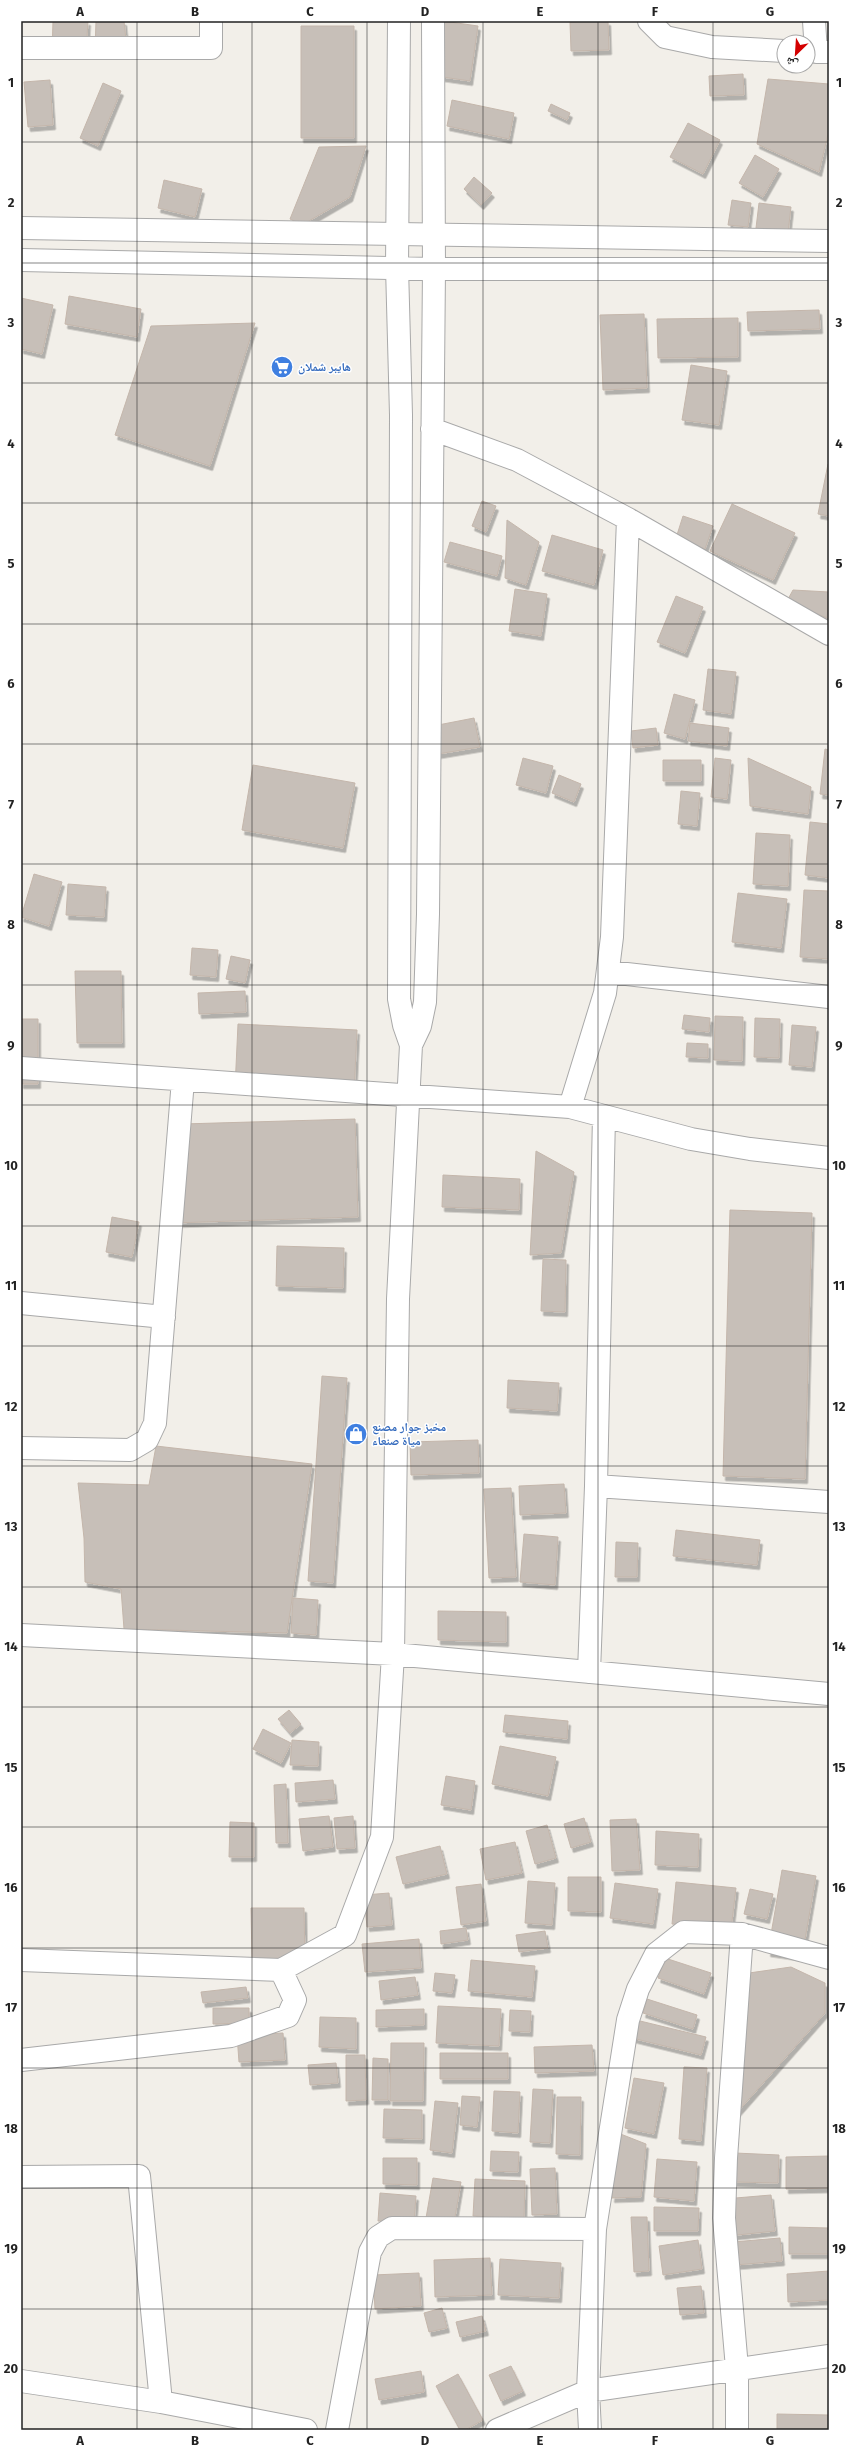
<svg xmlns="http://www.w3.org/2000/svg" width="850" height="2451" viewBox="0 0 850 2451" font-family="'Fira Sans','Noto Naskh Arabic',sans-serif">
<defs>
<filter id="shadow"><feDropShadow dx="2.5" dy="4.5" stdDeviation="0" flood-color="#0004"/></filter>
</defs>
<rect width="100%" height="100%" fill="#f2efe9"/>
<!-- building -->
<path fill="#c7bfb8" stroke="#c4b6ab" filter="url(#shadow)" d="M53,21H88L86,54L52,52Z
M96,21H124L127,49H95Z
M443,21L478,26L470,81L435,76Z
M608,21L609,50L571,51L570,22Z
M301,26H354V138H301Z
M743,74L744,95L710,96L709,76Z
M768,79L829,84V130L819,172L757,144Z
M50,80L53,125L28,127L24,82Z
M103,83L121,91L98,146L80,138Z
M452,100L514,113L509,139L447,126Z
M551,104L570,113L567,120L548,111Z
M688,123L720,140L703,174L670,157Z
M366,146L350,197L302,225L290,219L319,147Z
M755,155L779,169L763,197L739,183Z
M474,177L492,193L481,205L464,189Z
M164,180L202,189L195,217L158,208Z
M732,200L751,203L748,227L728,225Z
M759,203L791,207L788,233L756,228Z
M69,296L141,309L137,337L65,324Z
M21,298L53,305L42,354L21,349Z
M819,310L820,329L748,331L747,312Z
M644,314L647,388L603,390L600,315Z
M738,318V357L658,358L657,319Z
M255,323L210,466L115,435L151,326Z
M691,365L727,371L719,425L682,420Z
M828,464H829V516L818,514Z
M482,501L496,506L486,532L472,526Z
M732,504L795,533L773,580L710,551Z
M683,516L713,526L705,549L676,538Z
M507,520L539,542L526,585L505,578Z
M552,535L603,550L594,585L542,571Z
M450,542L502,556L497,576L444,562Z
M515,589L547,594L541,636L509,631Z
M793,590L829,592L827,618L787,601Z
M676,596L703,607L685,653L657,642Z
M708,669L736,672L731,714L703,710Z
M674,694L695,700L685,739L664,733Z
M474,718L480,747L438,754L433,726Z
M690,723L729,728L727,746L688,741Z
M656,728L658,745L633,748L631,731Z
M825,749L829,750V795L820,794Z
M523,758L553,766L546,793L516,785Z
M715,758L731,760L727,799L711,797Z
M748,758L811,787L808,814L750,806Z
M663,760H701V781H663Z
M253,765L355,783L343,848L242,830Z
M559,775L581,784L574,802L552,793Z
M681,791L700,793L697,826L678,824Z
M810,822L829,824V878L805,875Z
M756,833L790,835L788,886L753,884Z
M34,874L62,882L49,926L21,917Z
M68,884L106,887L104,917L66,915Z
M804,890L829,891V959L800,957Z
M738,893L787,899L781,948L732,942Z
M192,948L218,950L216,977L190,975Z
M231,956L250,960L245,983L226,979Z
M75,971H121L122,1043H77Z
M245,991L246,1012L199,1014L198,993Z
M684,1015L710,1018L709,1032L682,1029Z
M715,1016L743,1017L742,1061L714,1060Z
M755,1018L780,1019L779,1058L754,1057Z
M21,1019H38V1084H21Z
M238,1024L357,1030L354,1094L235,1088Z
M792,1025L816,1027L812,1067L789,1065Z
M687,1043L708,1044V1058L686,1057Z
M355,1119L358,1217L172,1223L182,1124Z
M536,1151L574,1172L561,1253L530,1255Z
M443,1175L520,1179L519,1210L442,1207Z
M730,1210L812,1213L805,1479L723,1476Z
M112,1217L139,1222L132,1257L106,1252Z
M277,1246L344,1248L343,1288L276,1286Z
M543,1259L566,1260L565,1312L541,1311Z
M322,1376L347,1378L333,1583L308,1581Z
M508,1380L559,1383L557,1411L507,1408Z
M478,1440L479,1473L411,1475L410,1442Z
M156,1446L312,1464L287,1633L124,1629L121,1589L85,1582L84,1538L78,1483L149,1485Z
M564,1484L566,1513L520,1515L519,1486Z
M511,1488L516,1577L489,1578L484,1489Z
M676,1530L760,1540L757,1565L673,1556Z
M524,1534L558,1537L555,1585L520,1582Z
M616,1542L638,1543L637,1577H615Z
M293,1598L318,1600L316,1635L291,1633Z
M438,1611L506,1612V1642L438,1640Z
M289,1710L301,1724L290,1733L278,1719Z
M505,1715L568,1721L567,1739L503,1732Z
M263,1729L291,1743L281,1763L253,1749Z
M292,1740L319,1742L318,1766L290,1765Z
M500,1746L556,1757L548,1796L492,1784Z
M446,1776L475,1781L471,1810L441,1805Z
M333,1780L335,1799L296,1802L295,1783Z
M286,1784L288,1843H276L274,1785Z
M329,1816L333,1847L303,1851L299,1819Z
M353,1816L355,1848L337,1849L334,1818Z
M584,1818L591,1842L571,1848L564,1824Z
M636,1819L640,1870L612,1871L610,1820Z
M230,1822L254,1823V1857H229Z
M547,1825L556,1858L535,1864L526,1831Z
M656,1831L699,1834L698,1867L655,1865Z
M515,1842L522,1873L486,1880L480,1849Z
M440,1846L447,1874L403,1884L396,1857Z
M782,1870L816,1876L802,1957L768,1952Z
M568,1877H601V1912L568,1911Z
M528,1881L555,1883L552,1925L525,1923Z
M676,1882L736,1888L731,1930L672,1924Z
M615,1883L658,1889L653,1924L610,1918Z
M481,1884L486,1921L461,1925L456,1887Z
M750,1889L773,1894L767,1919L744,1914Z
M389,1893L392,1925L367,1927L364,1895Z
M251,1908H304L305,1962H252Z
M466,1928L468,1940L441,1944L440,1931Z
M545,1931L548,1948L519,1952L516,1935Z
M419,1939L421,1968L365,1972L362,1944Z
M665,1958L711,1973L704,1994L658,1978Z
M471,1960L535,1966L532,1997L468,1991Z
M791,1967L825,1983V2013L734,2116L742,1974Z
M435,1973L455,1975L452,1993L433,1991Z
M415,1977L418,1995L381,2000L379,1981Z
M246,1987L248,1998L203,2003L201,1992Z
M647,1999L697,2015L693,2029L643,2013Z
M438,2006L501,2009L499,2046L436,2043Z
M213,2008H249V2023L213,2024Z
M424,2009V2025L376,2027V2010Z
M510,2010L531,2011L530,2032L509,2031Z
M320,2017L356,2018V2049L319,2047Z
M636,2020L706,2037L701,2055L632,2038Z
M283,2033L285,2060L239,2062L237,2035Z
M391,2043H424L423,2101H390Z
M592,2045L594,2071L535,2073L534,2047Z
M440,2053H508V2079H440Z
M346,2055H365L366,2100L346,2101Z
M373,2058L388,2059V2100H372Z
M336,2063L338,2083L310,2085L308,2065Z
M684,2067L707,2068L701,2141L679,2139Z
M634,2078L664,2083L654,2134L625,2128Z
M533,2089L553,2090L550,2143L530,2142Z
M494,2091L520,2092L518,2133L492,2131Z
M462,2096L480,2097L477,2127L460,2125Z
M557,2097H581L580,2155L556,2154Z
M435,2101L458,2103L452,2153L430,2150Z
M384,2109L422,2110V2139L383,2138Z
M618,2133L646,2144L641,2197L612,2198Z
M491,2151L519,2152L518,2172L490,2171Z
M735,2153L779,2155L778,2183L734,2182Z
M829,2156V2188L786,2189V2157Z
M383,2158H417V2185L383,2184Z
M657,2159L697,2162L694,2201L654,2197Z
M555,2168L557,2214L532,2215L530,2169Z
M433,2178L461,2182L454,2223L426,2218Z
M475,2179L525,2181L524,2219L473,2216Z
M380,2193L416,2196L414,2223L378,2221Z
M771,2195L775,2231L728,2236L724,2199Z
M654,2207L699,2208L698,2231H654Z
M631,2217H647L649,2271L634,2272Z
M789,2227L829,2228V2254H789Z
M780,2238L782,2261L735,2265L733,2242Z
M698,2240L702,2269L663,2275L659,2246Z
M490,2258L492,2295L435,2297L434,2260Z
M500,2259L561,2263L559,2298L498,2295Z
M829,2271V2300L788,2302L787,2274Z
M419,2273L421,2306L375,2309L373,2275Z
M701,2286L704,2313L680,2315L677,2288Z
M442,2308L447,2328L429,2332L424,2313Z
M482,2316L486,2331L460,2337L456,2322Z
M511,2366L523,2391L501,2401L489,2375Z
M421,2371L424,2392L379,2400L375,2379Z
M458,2374L483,2420L465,2430H460L436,2386Z
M777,2414L829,2415V2430H777Z"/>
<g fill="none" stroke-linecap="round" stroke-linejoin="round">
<!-- minor casing -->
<g stroke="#a9a9a9" stroke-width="24">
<path id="minor" d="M649,21L665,37L712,47L784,51
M814,21L816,52H829
M21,48H211V21
M21,228L829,241
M21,260L434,269H829
M397,267L401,415L399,999L404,1025L411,1045
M432,429L517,460L628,519L829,634
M609,972L829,997
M21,1068L570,1107L691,1139L750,1149L829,1158
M570,1107L605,993L612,937L628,519
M21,1303L164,1317
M21,1448L130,1450L147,1440L155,1423L183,1080
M596,1486L829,1502
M21,1635L393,1654L829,1694
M589,1672L596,1486L604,1116
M21,1960L281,1970L345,1935L382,1837L393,1654L398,1299L411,1045L420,1026L425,1002L428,914L434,269
M21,2060L231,2036L288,2016L295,2000L281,1970
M21,2177L139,2176L161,2402L306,2430
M21,2381L161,2402
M337,2430L370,2252L378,2237L392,2228L595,2229
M497,2430L588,2391L829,2356
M590,2430L588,2391L595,2229L628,2020L638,1989L656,1954L684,1932L742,1934L829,1958
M737,2430V2368L724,2218L726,2158L742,1934"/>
</g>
<!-- tertiary casing -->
<g stroke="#a9a9a9" stroke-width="24">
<path id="tertiary" d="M433,21L434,269
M397,267L399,21"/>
</g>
<!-- minor -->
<use href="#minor" stroke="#fff" stroke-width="22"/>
<!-- tertiary -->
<use href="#tertiary" stroke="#fff" stroke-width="22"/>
</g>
<!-- grid -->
<path fill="none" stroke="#222" stroke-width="1" stroke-opacity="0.55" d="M137,21V2430M252,21V2430M367,21V2430M483,21V2430M598,21V2430M713,21V2430M21,142H829M21,263H829M21,383H829M21,503H829M21,624H829M21,744H829M21,864H829M21,985H829M21,1105H829M21,1226H829M21,1346H829M21,1466H829M21,1587H829M21,1707H829M21,1827H829M21,1948H829M21,2068H829M21,2188H829M21,2309H829"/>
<!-- icons -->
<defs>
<g id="supermarket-disc" transform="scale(1.15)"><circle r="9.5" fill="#3f7fe0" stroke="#fff"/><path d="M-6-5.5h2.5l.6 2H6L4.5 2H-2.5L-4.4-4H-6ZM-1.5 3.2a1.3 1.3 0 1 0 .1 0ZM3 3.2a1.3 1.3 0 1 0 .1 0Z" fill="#fff"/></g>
<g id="shop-disc" transform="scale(1.15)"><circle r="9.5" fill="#3f7fe0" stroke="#fff"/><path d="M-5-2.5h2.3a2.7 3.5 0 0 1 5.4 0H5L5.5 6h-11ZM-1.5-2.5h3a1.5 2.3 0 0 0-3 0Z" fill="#fff"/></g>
</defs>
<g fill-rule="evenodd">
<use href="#supermarket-disc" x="282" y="367"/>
<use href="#shop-disc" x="356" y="1434"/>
</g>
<g text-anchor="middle" stroke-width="3" stroke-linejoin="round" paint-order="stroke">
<!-- shop labels -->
<g font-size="12" font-weight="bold" fill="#366cbe" stroke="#fff" text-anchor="start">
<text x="298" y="371">هايبر شملان</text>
<text x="372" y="1431">مخبز جوار مصنع<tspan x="372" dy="14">مياة صنعاء</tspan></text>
</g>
</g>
<!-- border -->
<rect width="850" height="2451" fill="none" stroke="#ffffff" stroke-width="44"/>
<!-- north arrow -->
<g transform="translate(796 54) rotate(205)"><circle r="19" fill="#ffffff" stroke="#a7a7a7"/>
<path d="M0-3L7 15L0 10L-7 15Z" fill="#d40000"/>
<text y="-6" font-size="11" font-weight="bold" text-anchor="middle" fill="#222222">ش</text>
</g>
<rect x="22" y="22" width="806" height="2407" fill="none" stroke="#222" stroke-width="1.5"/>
<g font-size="13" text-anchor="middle" font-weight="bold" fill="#222">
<text x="80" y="16">A</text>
<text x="195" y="16">B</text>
<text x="310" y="16">C</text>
<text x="425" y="16">D</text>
<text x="540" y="16">E</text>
<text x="655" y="16">F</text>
<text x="770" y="16">G</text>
<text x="11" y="87">1</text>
<text x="839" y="87">1</text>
<text x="11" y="207">2</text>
<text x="839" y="207">2</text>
<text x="11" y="327">3</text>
<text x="839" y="327">3</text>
<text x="11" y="448">4</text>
<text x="839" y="448">4</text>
<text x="11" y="568">5</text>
<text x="839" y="568">5</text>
<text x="11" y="688">6</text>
<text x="839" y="688">6</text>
<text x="11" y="809">7</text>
<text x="839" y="809">7</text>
<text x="11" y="929">8</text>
<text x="839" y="929">8</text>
<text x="11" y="1050">9</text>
<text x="839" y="1050">9</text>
<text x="11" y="1170">10</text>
<text x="839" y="1170">10</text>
<text x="11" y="1290">11</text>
<text x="839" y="1290">11</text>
<text x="11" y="1411">12</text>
<text x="839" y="1411">12</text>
<text x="11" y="1531">13</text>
<text x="839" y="1531">13</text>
<text x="11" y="1651">14</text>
<text x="839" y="1651">14</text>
<text x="11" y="1772">15</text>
<text x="839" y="1772">15</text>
<text x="11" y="1892">16</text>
<text x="839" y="1892">16</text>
<text x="11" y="2012">17</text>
<text x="839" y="2012">17</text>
<text x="11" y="2133">18</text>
<text x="839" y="2133">18</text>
<text x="11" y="2253">19</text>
<text x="839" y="2253">19</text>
<text x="11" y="2373">20</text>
<text x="839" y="2373">20</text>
<text x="80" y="2445">A</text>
<text x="195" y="2445">B</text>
<text x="310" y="2445">C</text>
<text x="425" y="2445">D</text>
<text x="540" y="2445">E</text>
<text x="655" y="2445">F</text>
<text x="770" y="2445">G</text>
</g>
</svg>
